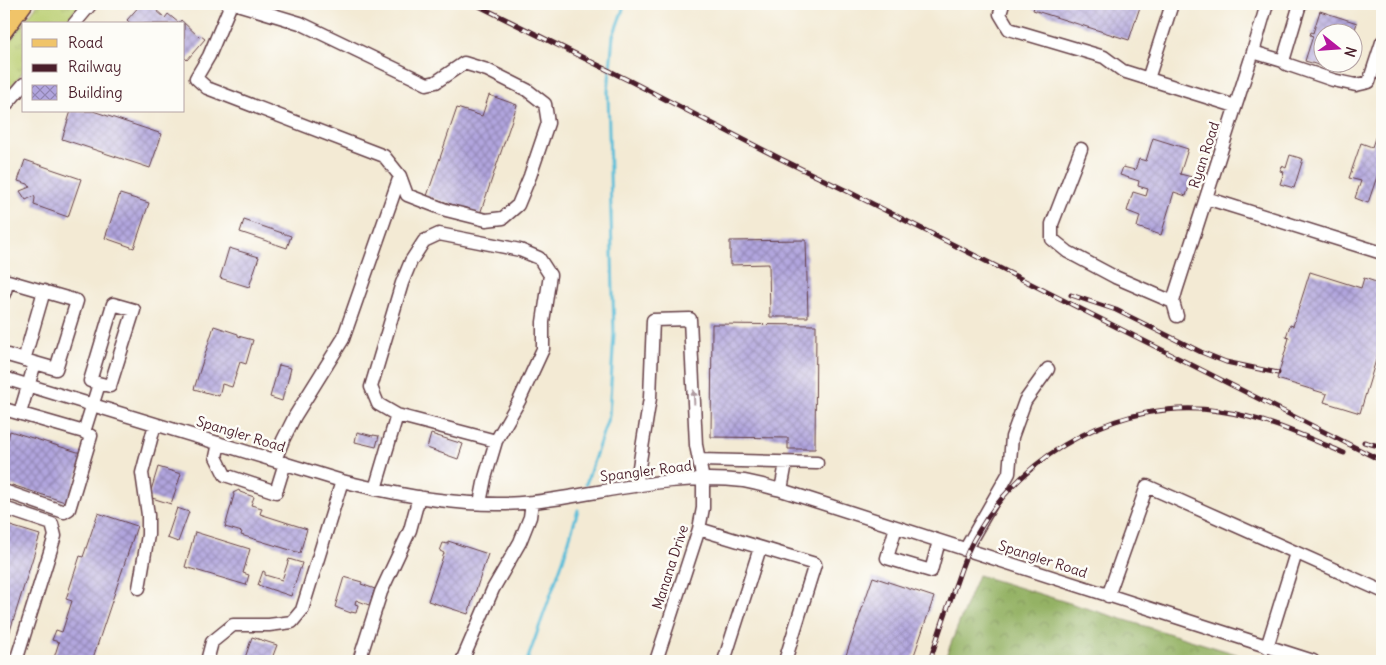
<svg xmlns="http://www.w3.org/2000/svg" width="1386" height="665" viewBox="0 0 1386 665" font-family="Delius,sans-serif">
<defs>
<pattern id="grass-tufts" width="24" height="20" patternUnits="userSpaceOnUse" patternTransform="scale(1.25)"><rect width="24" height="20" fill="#bbcf73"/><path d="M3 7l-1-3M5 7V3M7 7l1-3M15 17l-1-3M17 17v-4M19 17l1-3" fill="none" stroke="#a2b164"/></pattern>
<pattern id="forest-crowns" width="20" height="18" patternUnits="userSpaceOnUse" patternTransform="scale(1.25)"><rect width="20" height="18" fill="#94b265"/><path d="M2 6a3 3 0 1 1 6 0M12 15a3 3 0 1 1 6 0" fill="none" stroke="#7b9053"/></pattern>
<pattern id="building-cross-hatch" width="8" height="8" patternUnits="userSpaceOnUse" patternTransform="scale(1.25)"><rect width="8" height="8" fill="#b1a5de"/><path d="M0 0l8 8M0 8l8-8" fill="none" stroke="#9286b4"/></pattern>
</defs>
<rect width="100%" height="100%" fill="#fdfcf7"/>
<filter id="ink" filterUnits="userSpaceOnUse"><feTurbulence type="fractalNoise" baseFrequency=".02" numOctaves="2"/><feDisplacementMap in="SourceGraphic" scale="10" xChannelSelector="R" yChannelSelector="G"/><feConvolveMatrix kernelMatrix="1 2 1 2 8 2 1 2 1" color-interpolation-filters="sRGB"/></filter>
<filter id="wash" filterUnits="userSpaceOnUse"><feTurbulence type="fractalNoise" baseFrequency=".0096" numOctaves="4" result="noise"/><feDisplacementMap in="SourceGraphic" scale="20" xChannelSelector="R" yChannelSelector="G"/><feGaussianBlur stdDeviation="1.12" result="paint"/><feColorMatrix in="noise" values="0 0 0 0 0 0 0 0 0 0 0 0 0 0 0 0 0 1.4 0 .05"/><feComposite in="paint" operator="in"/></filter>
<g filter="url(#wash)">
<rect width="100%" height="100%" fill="#f3ead4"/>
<!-- grass -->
<path fill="url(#grass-tufts)" stroke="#82774f" d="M38,4H80L64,24H24V71L4,95V49Z"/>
<!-- forest -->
<path fill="url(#forest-crowns)" stroke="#6f6848" d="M978,575L1259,661H944Z"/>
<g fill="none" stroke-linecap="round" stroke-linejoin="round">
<!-- stream -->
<path stroke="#5abed9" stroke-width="3" d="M586,484L609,415L614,334L608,91L613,36L625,4
M527,661L563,560L578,510"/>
</g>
<g id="blocks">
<!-- building -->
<path fill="url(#building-cross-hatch)" d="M141,4H160L155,9L165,18L168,14L179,23L181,20L199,37L201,36L205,39L187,60L184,57V24H131L127,20Z
M1035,4H1141L1129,40L1033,10Z
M1320,11L1357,23L1354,32H1324V62H1345L1342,72L1305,61L1313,36L1310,35L1311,32L1313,33Z
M489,95L517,105L480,214L427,196L457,108L482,116Z
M71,111H93L162,134L150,168L62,139Z
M1382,117V162L1368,203L1355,198L1361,181L1349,178L1361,143L1372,147Z
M1153,138L1188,149L1180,174L1192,177L1186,196L1174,192L1161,235L1137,227L1140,216L1127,211L1133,192L1146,196L1148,189L1138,186L1139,181L1120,175L1123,167L1135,170L1139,159L1146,161Z
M1290,155L1303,159L1294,188L1280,184L1284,172L1280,171L1282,166L1286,168Z
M25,160L81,179L68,217L34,205L35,198L34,196L26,200L20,191L30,187L28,184L18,181Z
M120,194L149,203L134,248L105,238Z
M244,220L291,236L287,248L240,232Z
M806,240L808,317H770L769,264L730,265V241Z
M229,248L259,257L249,287L220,278Z
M1310,272L1361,288L1364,278L1382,284V340L1360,413L1324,402L1327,394L1277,379L1289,338L1286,337L1290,325L1293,326Z
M712,324L816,325L815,449H788V438L711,437Z
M214,326L238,334V336L253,340L246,364L240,362L232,387L222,384L219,396L194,389Z
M279,365L291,368L286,388H285L282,401L270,397Z
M10,431L84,454L68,503L12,485L11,488L4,486V443L5,438L8,439Z
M357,432L373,436V435L379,436L376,447L355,442Z
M431,434L463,444L458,459L427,448Z
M158,467L181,474L171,504L149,497Z
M239,490L240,492L254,497L251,505L262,508L260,514L307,529L300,553L241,535L242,532L225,527L234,495L233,493Z
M177,508L189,512L178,542L167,538Z
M98,513L137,526L92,661L76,656L74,661H53L59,642L52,640L56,630L62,632L72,601L66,599L80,556L83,557Z
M4,524L40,535L4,650Z
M195,532L250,549L243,573L249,575L246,585L185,567Z
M448,541L488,554L468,614L428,601L444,553L440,551L443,543L448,544Z
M289,559L302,563L291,596L258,585L263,571L265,572V575L282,580Z
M344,577L362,582L361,584L375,589L369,605L356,600L355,604L358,605L356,613L351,612V613L335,607Z
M873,577L934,597L912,661H844Z
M252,637L277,645L271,661H244Z"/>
</g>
</g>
<g filter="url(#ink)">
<use href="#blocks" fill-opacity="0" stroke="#633d44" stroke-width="1"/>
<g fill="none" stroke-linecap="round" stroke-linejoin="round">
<!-- minor casing -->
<g stroke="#633d44" stroke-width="15">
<path id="minor" d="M231,4L209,56L196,78L207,88L384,156L400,176L407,195L446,210L486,220L503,218L518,205L530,176L548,123L545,104L527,90L487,70L464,63L436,82L427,84L300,23L237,4
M1003,4L1000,14L1009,29L1104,57L1123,71L1235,106
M1300,4L1283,61L1286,64L1333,80L1356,85L1369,82L1382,42
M74,24L91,4
M1253,52L1283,61
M1148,79L1172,4
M4,107L24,84
M1081,149L1052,224V239L1068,252L1115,277L1173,302
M1206,198L1382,253
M4,294L8,281L77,301L56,369L4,354
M113,304L134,310L110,386L90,381Z
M1177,316L1173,302L1176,291L1253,52L1267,4
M24,360L44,291
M4,378L342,481C402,496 471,509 533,502C603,494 673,472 744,481C756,483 769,487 781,490L1313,661
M4,409L84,432
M20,413L35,363
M219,443L216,457L225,475L276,492L285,463
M275,460L283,440L295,416L343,339L400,176
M700,460L817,463
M636,486L650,398L653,320L690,319L696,445L703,480V508L699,529L656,661
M375,489L397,415
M781,490L786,463
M4,491L64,512L69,509L91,436L84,432L99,384
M480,503L485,478L496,441L519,401L543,349V322L550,275L539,258L520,250L439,234L424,241L411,261L402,283L371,387L378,404L397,415L496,441
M4,508L52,524L55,536L16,661
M896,527L887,558L931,571L939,541
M699,529L815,564L785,661
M965,550L1009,473L1012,437L1025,401L1048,369
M139,588L148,535V515L142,473L155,424
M1108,596L1147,486L1382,591
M1267,647L1296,553
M207,661L212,642L233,625H269L292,622L302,610L342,481
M359,661L381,592L410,530L419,497
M462,661L493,589L520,542L530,517L532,502
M724,661L760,548"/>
</g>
<!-- major casing -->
<g stroke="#633d44" stroke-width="19">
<path id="major" d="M4,31L24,4"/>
</g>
<!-- minor -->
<use href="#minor" stroke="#fff" stroke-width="12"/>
<!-- major -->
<use href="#major" stroke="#f0c469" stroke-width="16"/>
<!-- rail casing -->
<g stroke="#4a1f2b" stroke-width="5">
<path id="rail" d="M475,4L632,82L781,159L845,190L1382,461
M1071,295L1116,310L1201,352L1226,362L1278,373
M1364,442L1382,447
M930,661C937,637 946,613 954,589C961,570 966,551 977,534C1024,451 1124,397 1219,411C1263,417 1304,436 1344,453"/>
</g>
<!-- rail -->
<use href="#rail" stroke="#fdfcf7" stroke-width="3" stroke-dasharray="9" stroke-linecap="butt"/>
</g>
<!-- one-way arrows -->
<defs><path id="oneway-solid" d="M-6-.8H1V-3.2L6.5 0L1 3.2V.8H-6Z" transform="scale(1.25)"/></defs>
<use fill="#ae9aa0" href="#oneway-solid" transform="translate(694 397) rotate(-93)"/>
</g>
<g text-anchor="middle" stroke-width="5" stroke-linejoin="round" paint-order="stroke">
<!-- street labels -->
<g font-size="14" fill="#4a1f2b" stroke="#fdfcf7">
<text transform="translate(1204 155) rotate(-72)" y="5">Ryan Road</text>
<text transform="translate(241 434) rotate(17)" y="5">Spangler Road</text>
<text transform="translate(646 471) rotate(-7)" y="5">Spangler Road</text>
<text transform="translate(1043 559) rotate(18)" y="5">Spangler Road</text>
<text transform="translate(670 567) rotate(-72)" y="5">Manana Drive</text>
</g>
</g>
<!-- margin -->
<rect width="1386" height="665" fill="none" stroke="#fdfcf7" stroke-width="20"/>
<!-- legend -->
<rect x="22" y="22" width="162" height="90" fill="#fdfcf7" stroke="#b5a4a5"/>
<rect x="32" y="39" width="25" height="8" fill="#f0c469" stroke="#b5a4a5"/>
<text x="68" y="48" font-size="15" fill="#4a1f2b">Road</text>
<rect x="32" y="64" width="25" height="8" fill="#4a1f2b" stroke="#b5a4a5"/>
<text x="68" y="72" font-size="15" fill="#4a1f2b">Railway</text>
<rect x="32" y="85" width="25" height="15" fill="url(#building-cross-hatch)" stroke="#b5a4a5"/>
<text x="68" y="98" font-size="15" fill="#4a1f2b">Building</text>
<!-- north arrow -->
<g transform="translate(1338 48) rotate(107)"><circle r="24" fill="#fdfcf7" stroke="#b5a4a5"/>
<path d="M0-4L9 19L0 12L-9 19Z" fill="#b5179e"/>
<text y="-8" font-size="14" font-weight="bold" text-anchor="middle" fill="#4a1f2b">N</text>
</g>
</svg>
